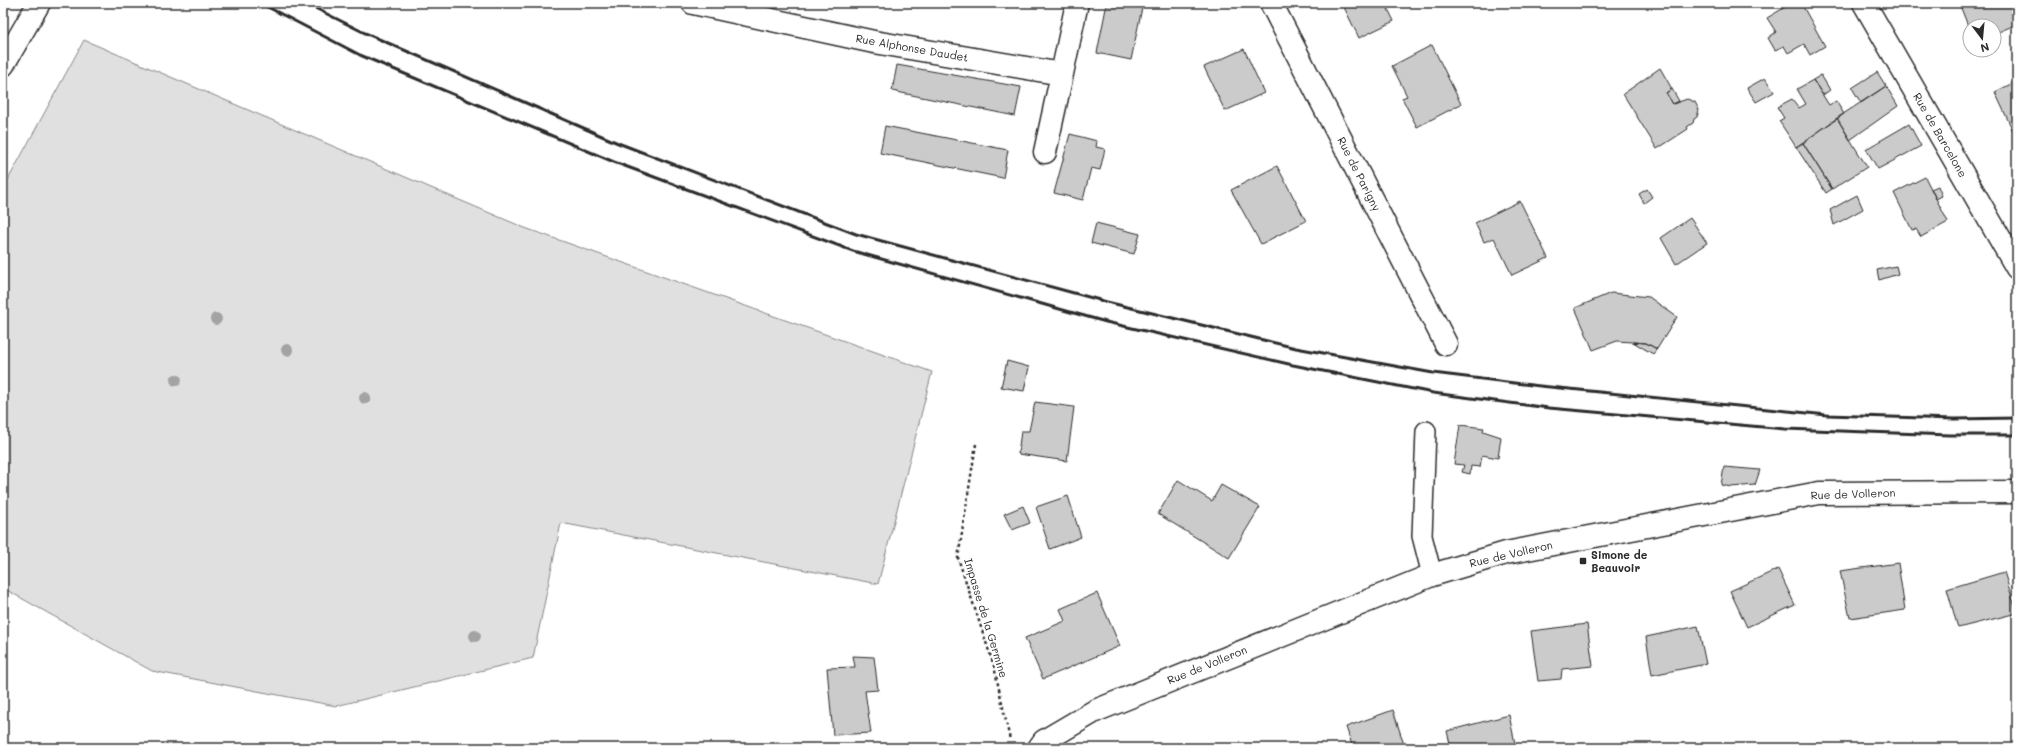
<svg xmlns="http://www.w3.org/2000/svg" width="2020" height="751" viewBox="0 0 2020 751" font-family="Mali,sans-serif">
<rect width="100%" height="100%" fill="#fff"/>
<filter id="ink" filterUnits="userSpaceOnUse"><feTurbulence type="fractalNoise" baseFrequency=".025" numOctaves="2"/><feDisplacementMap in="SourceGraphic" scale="8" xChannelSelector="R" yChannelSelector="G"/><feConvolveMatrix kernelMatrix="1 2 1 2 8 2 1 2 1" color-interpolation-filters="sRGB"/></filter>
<g filter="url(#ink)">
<!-- green -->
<path fill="#e0e0e0" stroke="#868686" d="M84,40L525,228L932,372L878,584L561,523L533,658L336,706L152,671L3,588V189Z"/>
<!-- building -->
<path fill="#cbcbcb" stroke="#2b2b2b" d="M1107,3H1143L1131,60L1097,53Z
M1342,3H1385L1394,21L1359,38Z
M1792,3H1801L1825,46L1810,55L1804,44L1788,53L1784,46L1775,50L1768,38L1776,32L1767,18Z
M1959,3H2017V24L1994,34V26H1970V31Z
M1432,45L1461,104L1417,127L1402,98L1407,96L1392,66Z
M1244,49L1264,93L1225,111L1204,67Z
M897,65L1021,87L1015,116L892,91Z
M1660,68L1672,89L1666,93L1673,104L1687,99L1695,102L1699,110L1697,117L1694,119L1693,123L1687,127L1688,129L1657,149L1623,94Z
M1877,72L1886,86L1861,103L1852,88Z
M1821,75L1830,90L1823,95L1813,80Z
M1765,78L1774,92L1756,102L1747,88Z
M1813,80L1829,105L1836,101L1844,114L1796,147L1779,121L1784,118L1777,107L1792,99L1799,108L1806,104L1797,89Z
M2017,81V131L2014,133L1995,92Z
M1886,86L1898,106L1850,140L1837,118Z
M1672,89L1679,101L1673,104L1666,93Z
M1837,118L1867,167L1832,189L1803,143Z
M1909,124L1921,146L1878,169L1866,149Z
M885,126L1008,150L1003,178L880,153Z
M1070,134L1097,141L1096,147L1105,149L1100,170L1091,168L1083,200L1054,193Z
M1803,143L1832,189L1826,193L1796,147Z
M1277,166L1306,221L1261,244L1231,190Z
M1925,177L1948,222L1921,237L1916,229L1912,230L1894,193Z
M1938,186L1942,196L1936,199L1931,189Z
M1647,189L1652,197L1644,203L1639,194Z
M1857,195L1863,209L1834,225L1830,210Z
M1520,201L1548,258L1512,275L1494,238L1484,242L1475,223Z
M1690,218L1707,243L1676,264L1661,238Z
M1096,223L1140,234L1134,254L1091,243Z
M1896,266L1898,274L1879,280L1877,270Z
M1611,293L1649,297L1677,317L1657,349L1646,343L1617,341L1593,350L1575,308Z
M1633,342L1646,343L1657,349L1653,354Z
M1007,361L1029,367L1024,391L1001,387Z
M1035,402L1074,407L1067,461L1018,454L1021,431H1029Z
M1460,425L1484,428L1483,431L1501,437L1498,458L1482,455L1480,467L1471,466L1470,474L1462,472L1464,465L1454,464Z
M1724,467L1760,470L1755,485L1731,487L1721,485Z
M1178,480L1212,501L1221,485L1260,507L1229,558L1158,514Z
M1068,496L1081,537L1050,549L1036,507Z
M1023,506L1030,523L1012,530L1004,514Z
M1898,563L1905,610L1850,618L1840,571Z
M1778,569L1795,605L1747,627L1730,591Z
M2004,572L2017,613L1958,628L1947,589Z
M1097,593L1120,646L1043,679L1025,638L1065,621L1060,609Z
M1587,624L1593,666L1562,669L1561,679L1538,681L1531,631Z
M1698,626L1706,664L1652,675L1646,637Z
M853,656L874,657L878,690L865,691L871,733L833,735L827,668L855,667Z
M1393,710L1405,748H1353L1346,727Z
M1509,715L1516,748H1451L1447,731Z"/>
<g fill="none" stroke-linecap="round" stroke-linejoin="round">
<!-- service casing -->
<g stroke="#2b2b2b" stroke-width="22">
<path id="service" d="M1426,431L1422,536L1432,575"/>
</g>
<!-- minor casing -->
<g stroke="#2b2b2b" stroke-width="25">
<path id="minor" d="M693,3L874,42L1062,74L1077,3
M1271,3L1446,344
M1864,3L2017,268
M3,65L39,3
M1045,152L1062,74"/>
</g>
<!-- tertiary casing -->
<g stroke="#2b2b2b" stroke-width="25">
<path id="tertiary" d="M1039,748L1044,741L1095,711L1432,575L1506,553L1819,493L2017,492"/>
</g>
<!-- path -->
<path stroke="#2b2b2b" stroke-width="2.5" stroke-dasharray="3 3" stroke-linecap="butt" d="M976,444L958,558L994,666L1010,740"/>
<!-- service -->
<use href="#service" stroke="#fff" stroke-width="19"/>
<!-- minor -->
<use href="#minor" stroke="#fff" stroke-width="22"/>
<!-- tertiary -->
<use href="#tertiary" stroke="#fff" stroke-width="22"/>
<!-- rail -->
<path stroke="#2b2b2b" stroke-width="3" d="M260,3L360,55L614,162L853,251L1106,322L1293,365L1433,393L1549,408L1785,429L1950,435H2017
M305,3L365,33L618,143L856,234L1107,302L1296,348L1433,373L1540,386L1827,415L1954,419L2017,418"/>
</g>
<!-- trees -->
<g fill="#a3a3a3">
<circle cx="216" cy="319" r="6"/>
<circle cx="287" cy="350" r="6"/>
<circle cx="176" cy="380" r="6"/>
<circle cx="365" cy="398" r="6"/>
<circle cx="475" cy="636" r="6"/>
</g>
</g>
<!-- markers -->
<rect fill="#2b2b2b" stroke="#fff" stroke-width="1.5" x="1579" y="557" width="8" height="8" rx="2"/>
<g text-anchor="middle" stroke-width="4" stroke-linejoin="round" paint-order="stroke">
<!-- street labels -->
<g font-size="11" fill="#2b2b2b" stroke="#fff">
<text transform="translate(912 48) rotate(10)" y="4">Rue Alphonse Daudet</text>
<text transform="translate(1940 135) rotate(60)" y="4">Rue de Barcelone</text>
<text transform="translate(1359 174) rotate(63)" y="4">Rue de Parigny</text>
<text transform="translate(1853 494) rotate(-2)" y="4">Rue de Volleron</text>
<text transform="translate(1511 554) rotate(-13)" y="4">Rue de Volleron</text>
<text transform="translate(986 618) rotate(73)" y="4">Impasse de la Germine</text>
<text transform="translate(1207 665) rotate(-22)" y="4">Rue de Volleron</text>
</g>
<!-- poi labels -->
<g font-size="11" font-weight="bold" fill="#2b2b2b" stroke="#fff" text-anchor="start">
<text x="1591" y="559">Simone de<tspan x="1591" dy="13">Beauvoir</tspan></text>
</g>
</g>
<!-- margin -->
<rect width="2020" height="751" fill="none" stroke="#fff" stroke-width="16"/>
<rect x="8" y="8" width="2004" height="735" fill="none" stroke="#2b2b2b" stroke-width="1.5" filter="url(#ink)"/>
<!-- north arrow -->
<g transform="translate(1982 38) rotate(164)"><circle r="19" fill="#ffffff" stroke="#aaaaaa"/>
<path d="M0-3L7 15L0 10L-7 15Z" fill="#2b2b2b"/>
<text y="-6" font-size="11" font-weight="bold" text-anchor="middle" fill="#2b2b2b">N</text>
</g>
</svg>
